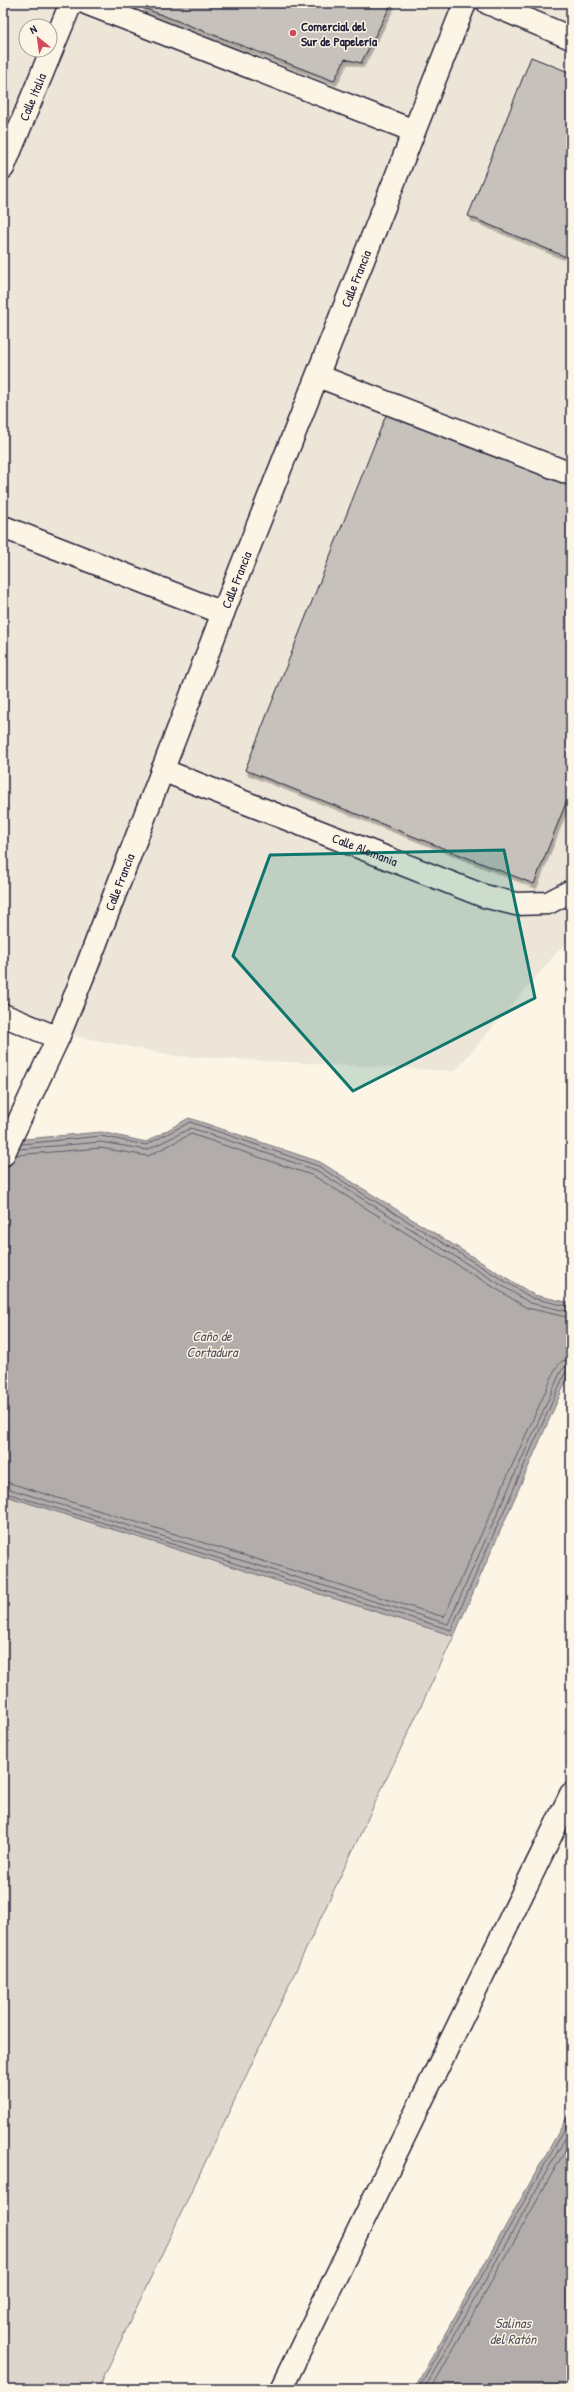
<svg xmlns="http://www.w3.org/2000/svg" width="574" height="2392" viewBox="0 0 574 2392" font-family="'Patrick Hand',sans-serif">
<defs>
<filter id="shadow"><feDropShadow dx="2.5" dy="4.5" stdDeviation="0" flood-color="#0004"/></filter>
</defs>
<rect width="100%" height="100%" fill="#fcf5e5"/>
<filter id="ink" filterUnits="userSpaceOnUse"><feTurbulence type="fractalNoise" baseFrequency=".025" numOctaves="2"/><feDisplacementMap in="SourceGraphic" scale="8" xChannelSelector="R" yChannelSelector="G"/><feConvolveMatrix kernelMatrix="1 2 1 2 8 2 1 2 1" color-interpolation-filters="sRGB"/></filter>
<g filter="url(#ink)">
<!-- built -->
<path fill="#ece5d8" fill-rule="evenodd" d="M3,3H571V936L455,1071L177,1056L3,1022ZM26,26H50V50H26Z"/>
<!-- green -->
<path fill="#dcd6cc" stroke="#7f7c84" d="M3,1495L454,1636L98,2389H3Z"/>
<!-- water -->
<path fill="#b2adab" stroke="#78757e" d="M189,1118L320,1162L534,1295L571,1303V1370L454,1636L3,1495V1141L101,1132L146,1142Z
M571,2110V2389H414Z"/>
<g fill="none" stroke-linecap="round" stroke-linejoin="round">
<!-- shore -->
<path stroke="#5c5a68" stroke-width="1" d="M22,1144L101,1136L146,1145L190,1122L318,1166L532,1298L571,1307
M19,1149L101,1142L147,1150L191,1128L316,1170L530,1303L571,1312
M16,1155L100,1148L148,1156L191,1134L314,1176L527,1308L571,1318
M3,1481L444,1617L556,1368L562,1361L571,1359
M3,1487L448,1624L561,1371L565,1367L571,1365
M3,1492L451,1630L565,1373L571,1370
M418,2389L571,2118
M424,2389L571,2128
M431,2389L571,2140"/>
</g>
<!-- building -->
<path fill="#c6c1bb" stroke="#22223b" filter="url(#shadow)" d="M142,3H392L361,63L345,59L334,81L141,7Z
M531,57L571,73V259L468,216Z
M388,410L571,482V790L534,884L245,770Z"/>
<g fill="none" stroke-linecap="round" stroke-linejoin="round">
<!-- street casing -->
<g stroke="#22223b" stroke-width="25">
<g id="street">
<path d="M86,3L414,131"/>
<path d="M488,3L571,38"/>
<path id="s1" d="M3,168L71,3"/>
<path d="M318,376L571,474"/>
<path d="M3,527L223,613"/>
<path id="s2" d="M162,770L484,896L516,904L548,903L571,891"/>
<path d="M3,1015L58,1038"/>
<path id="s3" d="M3,1155L58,1038L87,966L223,613L465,3"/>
</g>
</g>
<!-- secondary casing -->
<g stroke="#22223b" stroke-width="25">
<path id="secondary" d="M281,2389L571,1794"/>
</g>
<!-- street -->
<use href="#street" stroke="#fcf5e5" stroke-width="22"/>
<!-- secondary -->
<use href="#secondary" stroke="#fcf5e5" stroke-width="22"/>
</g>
</g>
<!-- marked area -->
<path fill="#0f766e" fill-opacity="0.2" stroke="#0f766e" stroke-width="3" stroke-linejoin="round" d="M504,850L535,998L353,1091L233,956L270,855Z"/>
<!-- markers -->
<circle fill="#d1495b" stroke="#fcf5e5" stroke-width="1.5" cx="293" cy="33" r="4"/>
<g text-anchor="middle" stroke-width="3" stroke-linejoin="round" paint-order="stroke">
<!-- poi labels -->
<g font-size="13" font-weight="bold" fill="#22223b" stroke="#fcf5e5" text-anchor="start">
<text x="301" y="31">Comercial del<tspan x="301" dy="15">Sur de Papelería</tspan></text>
</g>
<!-- street labels -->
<g font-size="13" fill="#22223b" stroke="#fcf5e5">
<text dy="5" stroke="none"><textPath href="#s1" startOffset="77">Calle Italia</textPath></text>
<text dy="5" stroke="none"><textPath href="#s3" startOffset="945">Calle Francia</textPath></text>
<text dy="5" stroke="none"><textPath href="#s3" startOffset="621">Calle Francia</textPath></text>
<text dy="5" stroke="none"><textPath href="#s2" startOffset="218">Calle Alemania</textPath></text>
<text dy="5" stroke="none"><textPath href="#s3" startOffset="297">Calle Francia</textPath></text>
</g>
<!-- water labels -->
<g font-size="14" font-style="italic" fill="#545362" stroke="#fcf5e5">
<text x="212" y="1341">Caño de<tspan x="212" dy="16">Cortadura</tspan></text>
<text x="513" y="2328">Salinas<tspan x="513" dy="16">del Ratón</tspan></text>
</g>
</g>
<!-- margin -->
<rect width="574" height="2392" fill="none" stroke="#fcf5e5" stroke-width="16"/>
<rect x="8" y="8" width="558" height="2376" fill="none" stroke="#22223b" stroke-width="1.5" filter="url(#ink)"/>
<!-- north arrow -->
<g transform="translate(38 38) rotate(331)"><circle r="19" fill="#fcf5e5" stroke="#a5a1a1"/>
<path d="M0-3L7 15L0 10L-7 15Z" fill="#d1495b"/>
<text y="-6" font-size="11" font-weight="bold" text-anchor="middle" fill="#22223b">N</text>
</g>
</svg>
